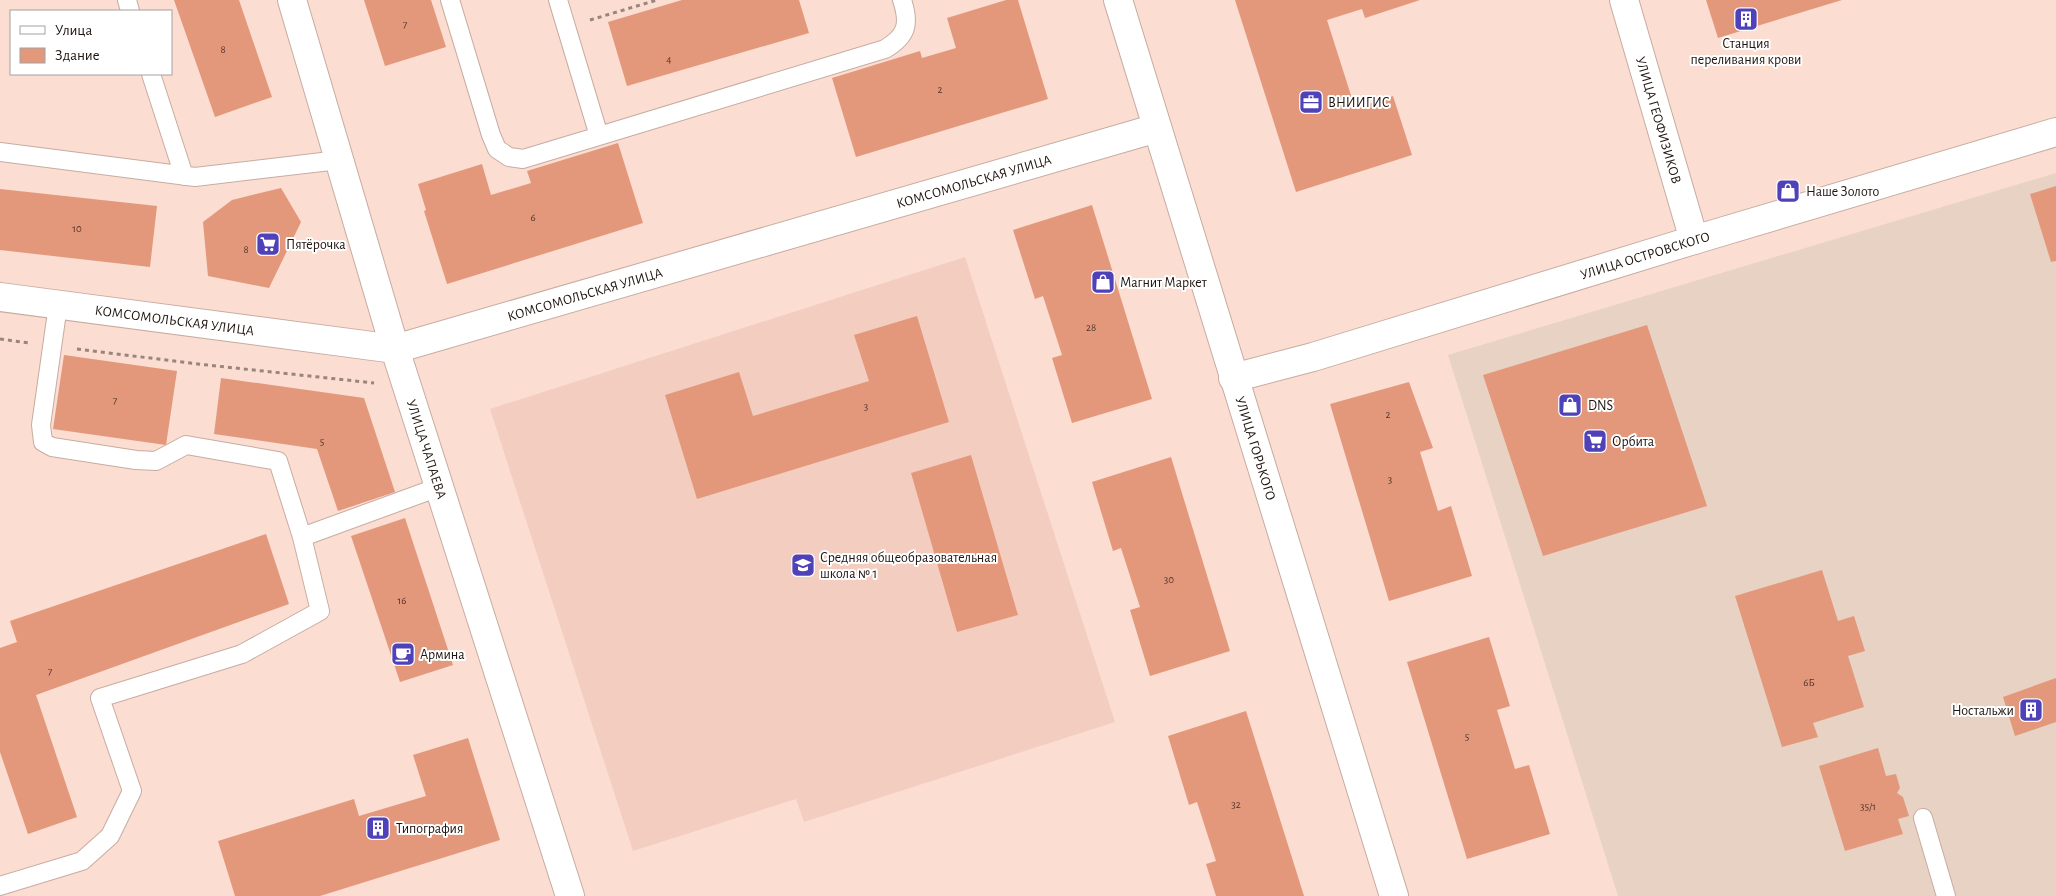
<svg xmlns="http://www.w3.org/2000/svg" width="2056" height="896" viewBox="0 0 2056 896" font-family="'Alegreya Sans',sans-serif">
<rect width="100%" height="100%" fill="#fbddd2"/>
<!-- commercial -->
<path fill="#e7d2c4" d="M2056,173V896H1618L1448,355Z"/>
<!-- built -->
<path fill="#f3cec0" d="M965,257L1115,722L804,822L796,799L633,851L490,409Z"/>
<!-- building -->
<path fill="#e3987b" d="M174,0H239L272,97L215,117Z
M364,0H431L446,47L385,66Z
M682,0H799L809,33L627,86L608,22Z
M1006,0H1018L1048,99L856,157L832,78L920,51L922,58L956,48L947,18Z
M1235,0H1420L1365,18L1362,9L1327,20L1355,108L1393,96L1412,155L1296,192Z
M1706,0H1842L1718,38Z
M618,143L643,223L447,284L424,211L426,210L418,184L482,164L491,195L531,183L527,171Z
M2056,186V261L2051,262L2030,194Z
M281,188L301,222L269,288L208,276L203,222L232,200Z
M0,189L157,206L150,267L0,250Z
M1092,205L1152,399L1072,423L1052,358L1062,355L1043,296L1035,299L1013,230Z
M917,316L949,422L697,499L665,395L739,372L753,416L869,381L854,335Z
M1647,325L1707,506L1543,556L1483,375Z
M64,355L177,371L166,445L53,429Z
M221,378L364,398L395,492L338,511L317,449L214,434Z
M1409,382L1433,448L1420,452L1438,511L1451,506L1472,576L1389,601L1330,404Z
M971,455L1018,615L957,632L911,473Z
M1171,457L1230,651L1150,676L1130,610L1140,607L1121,548L1113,551L1092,482Z
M405,518L453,665L400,682L351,536Z
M266,534L289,604L36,695L77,817L28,834L0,752V648L17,642L10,621Z
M1822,570L1838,621L1854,616L1865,651L1848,656L1864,707L1813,723L1818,737L1782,747L1735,596Z
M1489,637L1510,706L1497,710L1515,769L1529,765L1550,834L1467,859L1407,662Z
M2056,678V722L2015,736L2003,697Z
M1246,711L1304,896H1216L1206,864L1216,861L1197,802L1189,805L1168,736Z
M468,738L500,840L320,896H235L218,841L354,799L359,816L426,796L413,755Z
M1878,748L1886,776L1896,774L1900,788L1897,793L1903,797L1909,816L1898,819L1903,834L1845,851L1819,766Z"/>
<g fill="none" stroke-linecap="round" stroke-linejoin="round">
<!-- lane casing -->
<g stroke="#c7aca1" stroke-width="20">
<path id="lane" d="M127,0L130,11
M450,0L491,135L497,149L509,157L523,159L599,136L558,0
M151,74L184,176
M599,136L885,49C907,36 910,24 902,0
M0,152L195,177L339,160
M302,537L439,487
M1923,818L1946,896
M0,886L82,861L110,836L132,791L100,698L242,654L320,611L302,537L278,461L186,445L156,461L136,460L52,447L43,442L41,425L58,305"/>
</g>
<!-- street casing -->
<g stroke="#c7aca1" stroke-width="30">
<g id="street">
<path d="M292,0L395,349"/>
<path id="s1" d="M1624,0L1694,240"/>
</g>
</g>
<!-- secondary casing -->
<g stroke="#c7aca1" stroke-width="30">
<g id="secondary">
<path id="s2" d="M1118,0L1394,896"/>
<path id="s3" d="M0,297L395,349L1157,128"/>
<path id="s4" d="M395,349L570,896"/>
<path id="s5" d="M1233,378L1313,357L1694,240L2056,132"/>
</g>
</g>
<!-- path -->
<path stroke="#9a857d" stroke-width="3" stroke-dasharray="4 4" stroke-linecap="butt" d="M590,20L657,0
M0,339L29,343
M77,349L198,364L374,383"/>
<!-- lane -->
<use href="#lane" stroke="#fff" stroke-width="18"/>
<!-- street -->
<use href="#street" stroke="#fff" stroke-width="28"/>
<!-- secondary -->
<use href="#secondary" stroke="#fff" stroke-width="28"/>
</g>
<!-- icons -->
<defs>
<g id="building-square" transform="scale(1.25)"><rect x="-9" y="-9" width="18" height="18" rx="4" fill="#4f41b8" stroke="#fff"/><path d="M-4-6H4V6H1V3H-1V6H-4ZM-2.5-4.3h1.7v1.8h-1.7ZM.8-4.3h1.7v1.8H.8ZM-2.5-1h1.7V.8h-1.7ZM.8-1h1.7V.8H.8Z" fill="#fff"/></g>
<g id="office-square" transform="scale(1.25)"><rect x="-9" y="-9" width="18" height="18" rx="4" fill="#4f41b8" stroke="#fff"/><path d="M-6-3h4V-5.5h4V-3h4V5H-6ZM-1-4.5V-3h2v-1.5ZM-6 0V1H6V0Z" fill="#fff"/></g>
<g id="shop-square" transform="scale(1.25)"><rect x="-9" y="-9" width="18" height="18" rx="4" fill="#4f41b8" stroke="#fff"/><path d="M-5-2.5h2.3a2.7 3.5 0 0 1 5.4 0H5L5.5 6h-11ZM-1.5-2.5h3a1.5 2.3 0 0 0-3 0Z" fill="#fff"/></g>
<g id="supermarket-square" transform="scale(1.25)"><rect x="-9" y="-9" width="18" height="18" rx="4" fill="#4f41b8" stroke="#fff"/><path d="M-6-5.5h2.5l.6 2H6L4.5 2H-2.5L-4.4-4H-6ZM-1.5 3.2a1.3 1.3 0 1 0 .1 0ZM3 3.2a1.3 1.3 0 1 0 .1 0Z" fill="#fff"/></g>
<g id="school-square" transform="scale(1.25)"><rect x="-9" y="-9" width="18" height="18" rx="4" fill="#4f41b8" stroke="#fff"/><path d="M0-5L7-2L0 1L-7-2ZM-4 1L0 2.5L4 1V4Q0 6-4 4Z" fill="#fff"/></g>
<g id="cafe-square" transform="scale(1.25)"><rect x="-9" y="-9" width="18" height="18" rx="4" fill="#4f41b8" stroke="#fff"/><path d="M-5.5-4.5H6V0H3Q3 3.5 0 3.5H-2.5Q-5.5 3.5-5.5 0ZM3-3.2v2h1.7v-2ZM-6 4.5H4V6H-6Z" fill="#fff"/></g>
</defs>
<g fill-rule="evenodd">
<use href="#building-square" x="1746" y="19"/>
<use href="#office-square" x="1311" y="102"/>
<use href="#shop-square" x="1788" y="191"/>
<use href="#supermarket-square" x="268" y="244"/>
<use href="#shop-square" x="1103" y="282"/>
<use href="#shop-square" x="1570" y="405"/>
<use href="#supermarket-square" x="1595" y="441"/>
<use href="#school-square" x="803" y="565"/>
<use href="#cafe-square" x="403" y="654"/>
<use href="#building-square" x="2031" y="710"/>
<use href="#building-square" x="378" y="828"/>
</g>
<g text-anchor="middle" stroke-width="4" stroke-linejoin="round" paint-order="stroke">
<!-- number labels -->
<g font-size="11" fill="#50362c">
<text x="405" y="28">7</text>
<text x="223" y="53">8</text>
<text x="669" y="63">4</text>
<text x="940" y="93">2</text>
<text x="533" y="221">6</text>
<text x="77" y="232">10</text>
<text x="246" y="253">8</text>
<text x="1091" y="331">28</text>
<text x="115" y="404">7</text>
<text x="866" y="410">3</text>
<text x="1388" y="418">2</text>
<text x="322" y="445">5</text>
<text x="1390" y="483">3</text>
<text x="1169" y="583">30</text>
<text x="402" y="604">16</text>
<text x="50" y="675">7</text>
<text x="1809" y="686">6Б</text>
<text x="1467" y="740">5</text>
<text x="1236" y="808">32</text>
<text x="1868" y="810">35/1</text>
</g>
<!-- poi labels -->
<g font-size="14" fill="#1f1511" stroke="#fff" text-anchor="start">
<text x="1746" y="48" text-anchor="middle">Станция<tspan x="1746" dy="16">переливания крови</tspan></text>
<text x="1328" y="107">ВНИИГИС</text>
<text x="1806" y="196">Наше Золото</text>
<text x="286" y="249">Пятёрочка</text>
<text x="1120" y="287">Магнит Маркет</text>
<text x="1588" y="410">DNS</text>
<text x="1612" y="446">Орбита</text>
<text x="820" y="562">Средняя общеобразовательная<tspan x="820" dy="16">школа № 1</tspan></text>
<text x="420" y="659">Армина</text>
<text x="2014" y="715" text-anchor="end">Ностальжи</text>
<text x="396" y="833">Типография</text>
</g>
<!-- street labels -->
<g font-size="14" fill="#1f1511" stroke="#fff">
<text dy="5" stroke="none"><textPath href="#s1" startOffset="125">УЛИЦА ГЕОФИЗИКОВ</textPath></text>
<text dy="5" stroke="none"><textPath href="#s3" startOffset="1001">КОМСОМОЛЬСКАЯ УЛИЦА</textPath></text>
<text dy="5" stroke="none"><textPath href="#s5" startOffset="430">УЛИЦА ОСТРОВСКОГО</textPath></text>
<text dy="5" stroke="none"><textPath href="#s3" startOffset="596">КОМСОМОЛЬСКАЯ УЛИЦА</textPath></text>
<text dy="5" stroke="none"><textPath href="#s3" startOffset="176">КОМСОМОЛЬСКАЯ УЛИЦА</textPath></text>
<text dy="5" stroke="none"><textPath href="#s2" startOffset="469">УЛИЦА ГОРЬКОГО</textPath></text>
<text dy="5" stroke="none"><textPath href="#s4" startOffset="105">УЛИЦА ЧАПАЕВА</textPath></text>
</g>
</g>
<!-- legend -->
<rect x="10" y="10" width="162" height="65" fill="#ffffff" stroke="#a5a1a0"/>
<rect x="20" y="26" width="25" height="8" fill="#ffffff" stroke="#a5a1a0"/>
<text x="55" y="35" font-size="15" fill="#1f1511">Улица</text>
<rect x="20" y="48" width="25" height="15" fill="#e3987b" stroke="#a5a1a0"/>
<text x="55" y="60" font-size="15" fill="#1f1511">Здание</text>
</svg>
